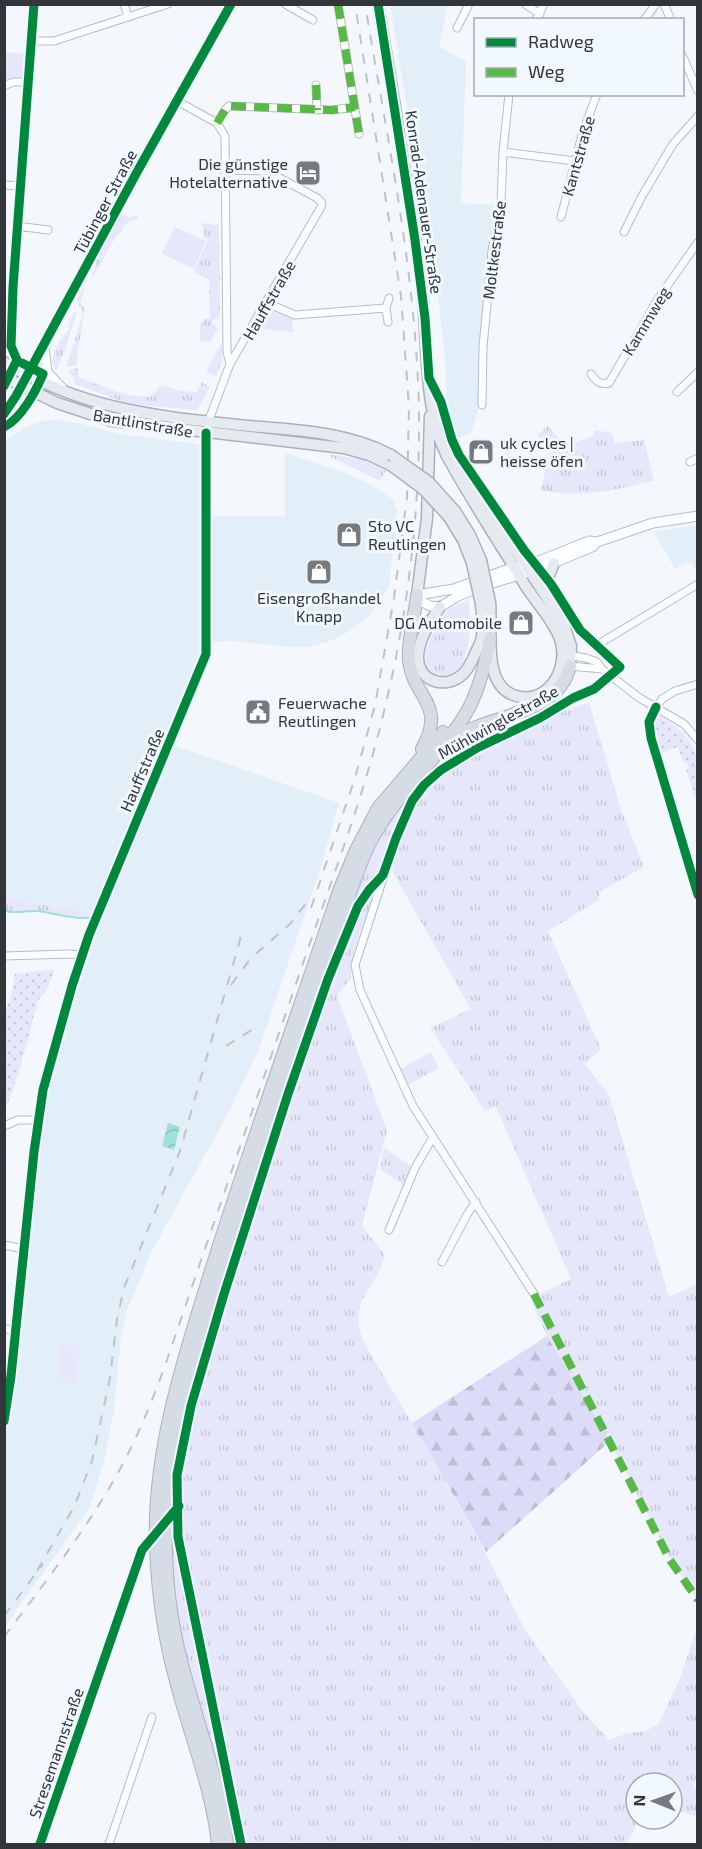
<svg xmlns="http://www.w3.org/2000/svg" width="702" height="1849" viewBox="0 0 702 1849" font-family="'Exo 2',sans-serif">
<defs>
<pattern id="grass-tufts" width="24" height="20" patternUnits="userSpaceOnUse" patternTransform="scale(1.5)"><rect width="24" height="20" fill="#e7e7fb"/><path d="M3 7l-1-3M5 7V3M7 7l1-3M15 17l-1-3M17 17v-4M19 17l1-3" fill="none" stroke="#c7c7d8"/></pattern>
<pattern id="forest-firs" width="22" height="20" patternUnits="userSpaceOnUse" patternTransform="scale(1.5)"><rect width="22" height="20" fill="#dcdbf8"/><path d="M5 1l3.5 6h-7zM16 11l3.5 6h-7z" fill="#bdbdd5"/></pattern>
<pattern id="garden-dots" width="8" height="8" patternUnits="userSpaceOnUse" patternTransform="scale(1.5)"><rect width="8" height="8" fill="#e7e7fb"/><path d="M2 2h.1M6 6h.1" fill="none" stroke="#c7c7d8" stroke-width="1.8" stroke-linecap="round"/></pattern>
<pattern id="water-waves" width="16" height="10" patternUnits="userSpaceOnUse" patternTransform="scale(1.5)"><rect width="16" height="10" fill="#a1e0d8"/><path d="M0 5q4-4 8 0t8 0" fill="none" stroke="#8bc1ba"/></pattern>
</defs>
<rect width="100%" height="100%" fill="#f4f8fc"/>
<!-- built -->
<path fill="#e2eff8" d="M390,5H448L439,46L466,62L461,203L498,205L480,405L471,433L456,438L448,419L445,359L438,294Z
M50,419L82,424L121,434L205,445L207,516H285V453L345,473L370,484L393,499L397,511L389,586L369,616L342,636L327,642L307,647H290L232,641L207,643L170,744L339,803L321,867L259,1049L231,1108L152,1251L127,1310L121,1337L114,1411L104,1462L89,1509L5,1626V1421L40,1102L97,915L5,897V441L30,425Z
M697,525V573L691,563L688,565L686,563L675,569L654,532Z"/>
<!-- grass -->
<path fill="url(#grass-tufts)" d="M120,213L130,218L138,215V218C131,222 124,222 122,232L116,236L90,282L99,253Z
M202,223L219,225L220,315L218,318L212,321L218,329L210,342L200,340V326L205,319L210,318L209,280L194,272L208,239L204,237Z
M85,288L80,302L85,309L77,355V365L66,367L83,314C80,300 72,307 82,289Z
M74,312L76,314L66,348L56,371C46,353 62,340 70,328L68,327Z
M223,342L222,363L216,376L206,372L217,350Z
M78,368V377C103,386 123,397 150,397L162,385L180,391L197,392L202,382L210,387L197,410L129,404L73,383L74,378L68,370Z
M548,426L566,446L593,436L595,430L612,433L614,443L644,440L654,481C615,490 579,499 540,490L551,451L537,435Z
M330,454L363,460L386,471L380,481L331,457Z
M469,599C470,619 474,675 444,675C439,675 431,673 428,668C419,655 438,619 448,610C454,605 463,603 469,599Z
M589,702L621,809L644,867L599,892V900L548,931L601,1049L585,1064L609,1095L669,1297L697,1284V1599L670,1559L610,1441L547,1336L530,1299L571,1279L496,1107L485,1111L430,1028L471,1009L387,862L406,815L429,782L478,748L554,715Z
M412,794L393,837L352,956L351,978L337,996L387,1130L362,1226L385,1255C375,1294 347,1297 364,1343L412,1423L485,1552L524,1628L581,1709L609,1740L625,1734L646,1731L659,1723L681,1676L697,1626L698,1770L693,1788L697,1790V1817L672,1808V1783H636V1819H640L626,1844H232L181,1643L171,1569L170,1523L176,1459L186,1407L221,1284L354,897L381,833L406,799Z
M4,897L98,915L96,919L71,918L36,911L10,913L5,910Z
M431,1052L439,1068L406,1086L399,1070Z
M384,1148L412,1167L403,1185L380,1169Z"/>
<!-- forest -->
<path fill="url(#forest-firs)" d="M547,1336L610,1441L486,1552L412,1423Z"/>
<!-- park -->
<path fill="#e7e7fb" d="M5,52L31,54L29,82L5,86Z
M174,227L206,241L194,269L162,254Z
M272,311L292,319L293,332L260,329Z
M61,1345L79,1347L76,1383L58,1381Z"/>
<!-- garden -->
<path fill="url(#garden-dots)" d="M661,717C702,740 698,759 697,802L686,769L689,768L686,761L683,762L678,747L660,753L653,726L655,720Z
M55,969L48,988L37,1002V1010L34,1014L29,1037L10,1099L5,1106V1011L10,1000L15,974Z"/>
<!-- water -->
<path fill="url(#water-waves)" d="M168,1123L180,1127L174,1150L162,1146Z"/>
<g fill="none" stroke-linecap="round" stroke-linejoin="round">
<!-- stream -->
<path stroke="#a1e0d8" stroke-width="2" d="M4,910C15,915 26,910 37,911C56,913 69,919 89,918"/>
<!-- street casing -->
<g stroke="#b9bdc0" stroke-width="9">
<path id="street" d="M124,4L128,17
M285,4L313,20
M338,4L359,134
M525,4L540,14
M664,4L671,20
M536,20L544,4
M644,20L656,4
M457,28L469,4
M32,41H54L168,4
M682,55L698,91
M316,85L317,110
M4,86L13,82H29
M177,101L217,123L225,136L227,352L230,364
M217,123L225,110L229,106L332,110L355,107
M503,152L575,161
M4,185L20,186
M561,217L583,131L597,94
M17,226L48,230
M624,232L642,196L673,144L698,116
M267,303L295,315L386,308
M388,322L386,308L389,298
M11,346L15,255L34,4
M591,374C596,381 599,385 609,383L658,299L698,242
M677,392L698,372
M482,405L483,347L492,251L501,203L503,152L509,94
M690,462L698,458
M602,642L698,584
M567,655L586,658L597,662L602,669L638,697L684,724L698,740
M569,666L602,669
M698,684L675,691L662,699L652,713L649,726L656,757L698,895
M4,956L69,954L82,955
M4,1126L18,1120H38
M389,1230L415,1168L433,1137
M4,1245L24,1249
M442,1262L468,1213L476,1202
M534,1294L413,1106L360,990L355,965L396,838L412,801L420,790L441,770L477,748L540,718L573,698L594,689L610,674
M4,1329L16,1330
M4,1421L11,1376L34,1152L43,1090L72,986L89,935L206,654L207,483L205,445L210,417L230,364L321,207L322,203L317,198L267,171L225,170
M40,1844L100,1671
M109,1844L152,1717"/>
</g>
<!-- secondary casing -->
<g stroke="#b9bdc0" stroke-width="11">
<path id="secondary" d="M44,347L47,372L63,389
M4,414L16,396L137,172L231,4
M417,595L454,589L506,570L539,561L589,541L597,542L653,523L698,516
M417,599L430,606L440,607L458,596L483,586L539,569L592,547L597,542"/>
</g>
<!-- primary casing -->
<g stroke="#aab1be" stroke-width="13">
<path id="primary" d="M378,4C394,99 410,194 422,290C428,342 423,409 447,456C471,500 499,542 525,585C536,603 553,619 560,639C565,653 562,671 553,683C545,693 534,699 521,697C480,691 493,631 490,602
M4,362C87,411 156,416 249,426C297,430 347,432 391,455
M4,377L57,403L112,421L344,448L369,455L392,466
M456,460L563,622L571,646L570,666
M455,511L470,535L481,560
M449,517L463,540L472,563
M417,595L427,518L430,416
M546,596L547,580L554,563
M440,607C430,621 418,640 418,658C419,682 446,690 463,674C468,669 472,661 475,654C477,649 481,643 482,637C483,627 482,615 481,604"/>
</g>
<!-- highway casing -->
<g stroke="#aab1be" stroke-width="14">
<path id="highway" d="M417,595C415,615 407,642 409,661C414,699 447,704 422,749
M451,741C487,712 557,719 570,666
M218,1844C212,1788 190,1735 176,1681C164,1638 158,1594 156,1549C152,1449 186,1351 215,1258C254,1135 298,1013 339,891L356,850L378,808L443,732
M227,1844C221,1788 201,1734 186,1679C174,1638 167,1595 166,1552C162,1421 217,1278 259,1155C278,1100 298,1045 317,989C333,944 347,898 365,853C390,797 440,760 469,708C480,686 486,662 490,638"/>
</g>
<!-- street -->
<use href="#street" stroke="#fdfeff" stroke-width="7"/>
<!-- secondary -->
<use href="#secondary" stroke="#fdfeff" stroke-width="9"/>
<!-- primary -->
<use href="#primary" stroke="#e6eaf0" stroke-width="10"/>
<!-- highway -->
<use href="#highway" stroke="#d6dce6" stroke-width="12"/>
<!-- rail -->
<path stroke="#c0c2c3" stroke-width="2" stroke-dasharray="10 10" stroke-linecap="butt" d="M311,908L355,778L375,705L394,598L407,497L409,407L401,296L355,4
M231,985L251,958L290,924L311,897
M226,1046L253,1029
M37,1571L74,1507L92,1461L110,1378L117,1319L124,1288L180,1151L242,933
M4,1616L43,1564
M4,1637C40,1589 77,1542 108,1490C133,1449 151,1405 167,1360C211,1231 255,1103 299,975C329,886 364,798 385,707C406,621 417,532 419,443C421,295 389,150 365,4"/>
<!-- primary-bridge casing -->
<g stroke="#aab1be" stroke-width="13" stroke-linecap="butt">
<path id="primary-bridge" d="M391,455L429,482L455,511
M392,466L423,489L449,517
M481,560L490,602
M472,563L481,604"/>
</g>
<!-- primary-bridge -->
<use href="#primary-bridge" stroke="#e6eaf0" stroke-width="10"/>
<!-- quiet -->
<path stroke="#58b947" stroke-width="8" stroke-dasharray="15 8" stroke-linecap="butt" d="M338,4L359,134
M316,85L317,110
M217,123L225,110L229,106L332,110L355,107
M534,1294L670,1560L698,1600"/>
<!-- cycleway casing -->
<g stroke="#f1f9ff" stroke-width="13">
<path id="cycleway" d="M4,386L17,360L11,346L13,287L34,4
M4,414L16,396L137,172L231,4
M4,427C21,419 36,391 43,374L22,363
M656,707L649,722L651,738L698,895
M4,1421L11,1376L34,1152L43,1090L72,986L89,935L206,654V433
M40,1844L142,1550L179,1506
M241,1844L178,1537L177,1475L191,1406L224,1294L288,1094L328,979L358,906L369,890L383,875L396,838L412,801L424,785L441,770L477,748L540,718L573,698L594,689L620,667L580,630L551,584L524,550L459,455L452,440L441,402L429,378L425,318L415,240L378,4"/>
</g>
<!-- cycleway -->
<use href="#cycleway" stroke="#00873e" stroke-width="9"/>
</g>
<!-- icons -->
<defs>
<g id="hotel-square" transform="scale(1.35)"><rect x="-9" y="-9" width="18" height="18" rx="4" fill="#757a7e" stroke="#f1f9ff"/><path d="M-6-4.5h1.5V1H6V5H4.5V3h-9V5H-6ZM-4 0a1.8 1.8 0 1 1 3.6 0ZM.5 0V-2.5h3Q6-2.5 6 0Z" fill="#fff"/></g>
<g id="shop-square" transform="scale(1.35)"><rect x="-9" y="-9" width="18" height="18" rx="4" fill="#757a7e" stroke="#f1f9ff"/><path d="M-5-2.5h2.3a2.7 3.5 0 0 1 5.4 0H5L5.5 6h-11ZM-1.5-2.5h3a1.5 2.3 0 0 0-3 0Z" fill="#fff"/></g>
<g id="civic-square" transform="scale(1.35)"><rect x="-9" y="-9" width="18" height="18" rx="4" fill="#757a7e" stroke="#f1f9ff"/><path d="M-.6-6.5H3V-4.5H.6V-3L4-1V1h2V6H-6V1h2V-1L-.6-3ZM-1.2 2.5V6h2.4V2.5Z" fill="#fff"/></g>
</defs>
<g fill-rule="evenodd">
<use href="#hotel-square" x="308" y="173"/>
<use href="#shop-square" x="481" y="452"/>
<use href="#shop-square" x="349" y="535"/>
<use href="#shop-square" x="319" y="572"/>
<use href="#shop-square" x="521" y="623"/>
<use href="#civic-square" x="258" y="712"/>
</g>
<g text-anchor="middle" stroke-width="6" stroke-linejoin="round" paint-order="stroke">
<!-- street labels -->
<g font-size="16" fill="#31363a" stroke="#f1f9ff">
<text transform="translate(578 156) rotate(-74)" y="6">Kantstraße</text>
<text transform="translate(105 202) rotate(-62)" y="6">Tübinger Straße</text>
<text transform="translate(424 202) rotate(82)" y="6">Konrad-Adenauer-Straße</text>
<text transform="translate(494 250) rotate(-83)" y="6">Moltkestraße</text>
<text transform="translate(269 300) rotate(-60)" y="6">Hauffstraße</text>
<text transform="translate(646 321) rotate(-59)" y="6">Kammweg</text>
<text transform="translate(143 423) rotate(10)" y="6">Bantlinstraße</text>
<text transform="translate(498 722) rotate(-29)" y="6">Mühlwinglestraße</text>
<text transform="translate(142 770) rotate(-67)" y="6">Hauffstraße</text>
<text transform="translate(56 1753) rotate(-71)" y="6">Stresemannstraße</text>
</g>
<!-- poi labels -->
<g font-size="16" fill="#31363a" stroke="#f1f9ff" text-anchor="start">
<text x="288" y="170" text-anchor="end">Die günstige<tspan x="288" dy="18">Hotelalternative</tspan></text>
<text x="500" y="449">uk cycles |<tspan x="500" dy="18">heisse öfen</tspan></text>
<text x="368" y="532">Sto VC<tspan x="368" dy="18">Reutlingen</tspan></text>
<text x="319" y="604" text-anchor="middle">Eisengroßhandel<tspan x="319" dy="18">Knapp</tspan></text>
<text x="502" y="629" text-anchor="end">DG Automobile</text>
<text x="278" y="709">Feuerwache<tspan x="278" dy="18">Reutlingen</tspan></text>
</g>
</g>
<!-- border -->
<rect width="702" height="1849" fill="none" stroke="#31363a" stroke-width="12"/>
<!-- legend -->
<rect x="474" y="18" width="210" height="78" fill="#f1f9ff" stroke="#a4abb0" stroke-width="1.5"/>
<rect x="486" y="38" width="30" height="9" fill="#00873e" stroke="#a4abb0" stroke-width="1.5"/>
<text x="528" y="48" font-size="18" fill="#31363a">Radweg</text>
<rect x="486" y="68" width="30" height="9" fill="#58b947" stroke="#a4abb0" stroke-width="1.5"/>
<text x="528" y="78" font-size="18" fill="#31363a">Weg</text>
<!-- north arrow -->
<g transform="translate(654 1801) rotate(271)"><circle r="28" fill="#f1f9ff" stroke="#a4abb0" stroke-width="1.5"/>
<path d="M0-4.5L10 22L0 15L-10 22Z" fill="#757a7e"/>
<text y="-9" font-size="16" font-weight="bold" text-anchor="middle" fill="#31363a">N</text>
</g>
</svg>
